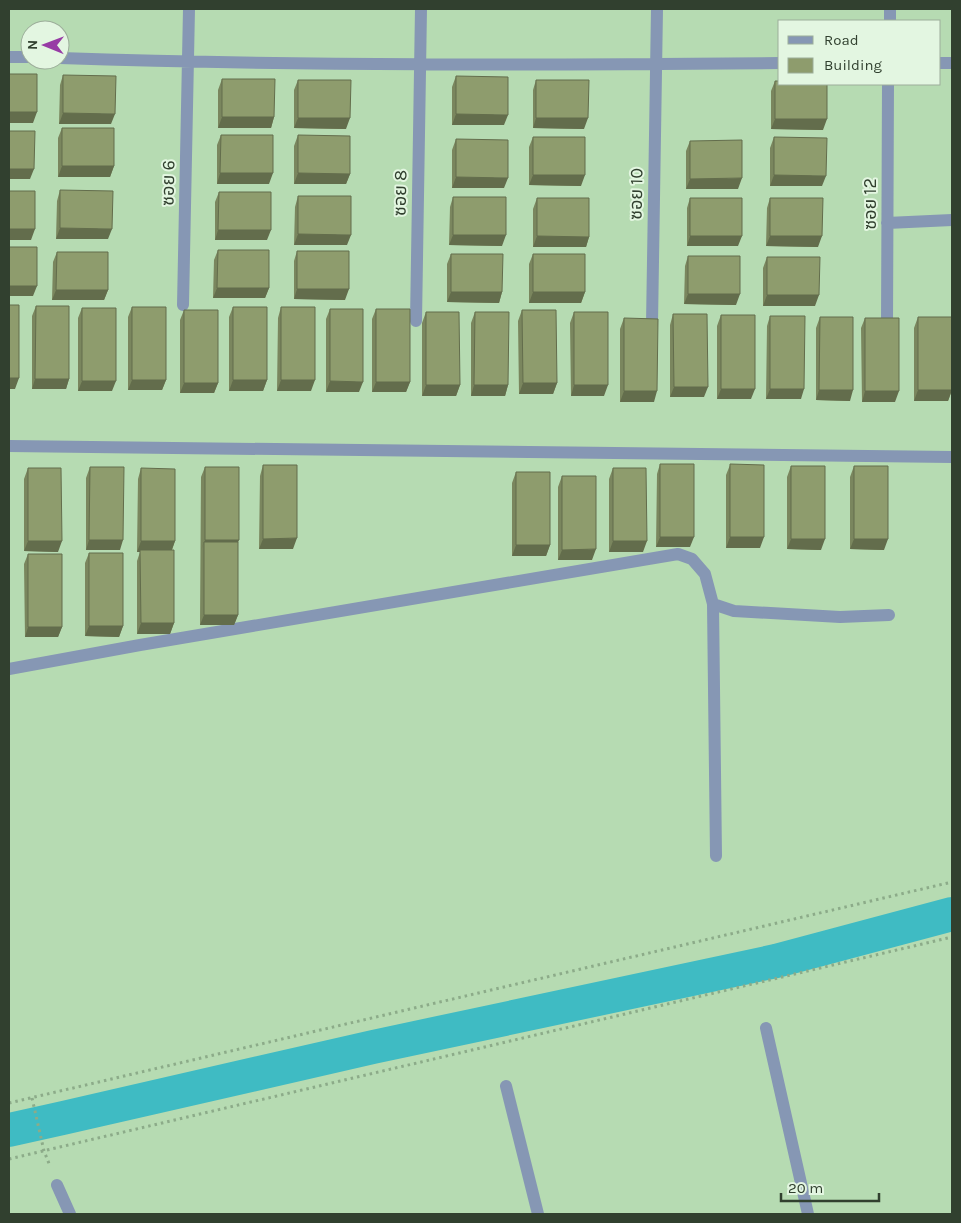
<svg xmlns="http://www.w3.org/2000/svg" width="961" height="1223" viewBox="0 0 961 1223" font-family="Karla,'Noto Sans Thai',sans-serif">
<rect width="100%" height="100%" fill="#b6dbb2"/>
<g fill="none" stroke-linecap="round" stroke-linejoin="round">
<!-- canal -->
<path stroke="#3fbbc3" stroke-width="34" d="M9,1130L63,1118L373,1047L776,961L952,914"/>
<!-- path -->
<path stroke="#8cab89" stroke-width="3" stroke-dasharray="2.5 4" stroke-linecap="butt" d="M32,1098L44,1151L50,1166
M9,1103L952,882
M9,1159L952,937"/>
<!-- minor -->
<path stroke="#8697b4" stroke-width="12" d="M890,21V9
M9,57H30
M60,58C300,66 540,65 780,63
M940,63H952
M887,223L952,220
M183,305L189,9
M416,321L421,9
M652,324L657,9
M887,324L888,84
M9,446L952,457
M713,604L716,856
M9,669L140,645L678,554L692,559L705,574L713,604L734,611L840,617L889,615
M766,1028L808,1214
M506,1086L538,1214
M57,1185L70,1214"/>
</g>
<!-- wall -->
<path fill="#7a865e" d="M63,75L111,124H59L60,85Z
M456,76L504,125H452V87Z
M222,79L274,117L271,128H218V90Z
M298,80L346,129L294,128V90Z
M536,80L584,129L533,128V90Z
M775,81L823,130L771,129V91Z
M62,128L114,166L110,177H58V138Z
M221,135L269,184H217V145Z
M298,135L350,174L346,184H294V146Z
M533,137L581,186L529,185V147Z
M774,137L822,186H770V148Z
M456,139L504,188H452V150Z
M690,141L738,189H686V151Z
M60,190L108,239H56L57,201Z
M219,192L267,240H215V202Z
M298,196L347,245H294L295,207Z
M453,197L502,246L449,245L450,207Z
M537,198L589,237L586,247H533V209Z
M690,198L738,246H687V208Z
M770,198L818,247L766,246L767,208Z
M218,250L269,288L265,298H213L214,260Z
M297,251L345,300L294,299V261Z
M57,252L108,290L104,300H52L53,262Z
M451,254L502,292L499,303L447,302V264Z
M533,254L585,292L581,303H529V264Z
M688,256L736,305L684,304L685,266Z
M767,257L815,306H763V268Z
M36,306L69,379L66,389H32V316Z
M132,307L166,380L162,390H128V317Z
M233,307L267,380L263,391H229V317Z
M281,307L311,391H277L278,318Z
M82,308L112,391H78V318Z
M330,309L359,392H326V319Z
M376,309L410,382L406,392H372V319Z
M184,310L218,383L214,393H180V320Z
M522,310L557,383L553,394H519L518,321Z
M426,312L460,385L456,396H422V323Z
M475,312L508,385L505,396H471V323Z
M574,312L604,396H571L570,323Z
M673,314L704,397H670V325Z
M721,315L751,399H717V326Z
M770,316L801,399H766L767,326Z
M820,317L850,401L816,400V328Z
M918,317L952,390L948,401H914V328Z
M624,318L654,402H620V329Z
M865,318L895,402H862L861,328Z
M660,464L690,547H656L657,474Z
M263,465L293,549H259L260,476Z
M730,465L760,548H726V475Z
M791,466L821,550L787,549V477Z
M854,466L884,550L850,549V477Z
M90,467L120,550H86V478Z
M205,467L238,542V615L234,625H200L201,477Z
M28,468L58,552L24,551V479Z
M141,468L175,541L172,550L174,623L170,634H137V561L140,552H137L138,479Z
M613,468L643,552H609V479Z
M516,472L550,545L546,556H512V483Z
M562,476L592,560H558V487Z
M89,553L123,626L119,637L85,636V563Z
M28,554L62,627L58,637H25L24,564Z"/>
<!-- shaded-wall -->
<path fill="#636d4c" d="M9,112H37L33,123H9Z
M63,113L115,114L111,124H59Z
M456,114L508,115L504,125H452Z
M222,117H274L271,128H218Z
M298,118H350L346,129L294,128Z
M536,118H588L584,129L533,128Z
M775,119H827L823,130L771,129Z
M62,166H114L110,177H58Z
M9,169H34L30,179H9Z
M220,173H273L269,184H217Z
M298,173L350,174L346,184H294Z
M533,175H585L581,186L529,185Z
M774,175L826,176L822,186H770Z
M456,177L508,178L504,188H452Z
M742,178L738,189H686L690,179Z
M60,228L112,229L108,239H56Z
M9,229H35L31,240H9Z
M218,230H271L267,240H215Z
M298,234L351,235L347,245H294Z
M453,235H506L502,246L449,245Z
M537,236L589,237L586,247H533Z
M690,236H742L738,246H687Z
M770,236H822L818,247L766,246Z
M9,286H37L33,296H9Z
M217,288H269L265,298H213Z
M297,289H349L345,300L294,299Z
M56,290H108L104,300H52Z
M451,292H502L499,303L447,302Z
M533,292H585L581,303H529Z
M688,294H740L736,305L684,304Z
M767,295H819L815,306H763Z
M9,378H19L15,389H9Z
M35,379H69L66,389H32Z
M132,380H166L162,390H128Z
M233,380H267L263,391H229Z
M281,380H315L311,391H277Z
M82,381H116L112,391H78Z
M330,381L363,382L359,392H326Z
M376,382H410L406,392H372Z
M184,383H218L214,393H180Z
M523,383H557L553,394H519Z
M426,385H460L456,396H422Z
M474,385H508L505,396H471Z
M574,385H608L604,396H571Z
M674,387H708L704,397H670Z
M721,389H755L751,399H717Z
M770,389H804L801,399H766Z
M819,390H853L850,401L816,400Z
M918,390H952L948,401H914Z
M624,391H657L654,402H620Z
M865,391H899L895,402H862Z
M660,537H694L690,547H656Z
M730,537H764L760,548H726Z
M297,538L293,549H259L263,539Z
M791,539H825L821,550L787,549Z
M854,539H888L884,550L850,549Z
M89,540H123L120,550H86Z
M205,540H239L235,550L204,542L201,550Z
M28,541H62L58,552L24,551Z
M141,541H175L171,552H137Z
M613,541H647L643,552H609Z
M516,545H550L546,556H512Z
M596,549L592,560H558L562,550Z
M204,615H238L234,625H200Z
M141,623H174L170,634H137Z
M89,626H123L119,637L85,636Z
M28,627H62L58,637H25Z"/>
<!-- building -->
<path fill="#8e9c6d" stroke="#636d4c" d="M9,74H37V112H9Z
M63,75L116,76L115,114L63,113Z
M456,76L508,77V115L456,114Z
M222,79H275L274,117H222Z
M298,80H351L350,118H298Z
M536,80H589L588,118H536Z
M775,81H780V84H827V119H775Z
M62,128H114V166H62Z
M9,131H35L34,169H9Z
M221,135H273V173H220Z
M298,135L350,136V174L298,173Z
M533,137H585V175H533Z
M774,137L827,138L826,176L774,175Z
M456,139L508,140V178L456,177Z
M742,140V178L690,179V141Z
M60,190L113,191L112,229L60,228Z
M9,191H35V229H9Z
M219,192H271V230H218Z
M298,196H351V235L298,234Z
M453,197H506V235H453Z
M537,198H589V237L537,236Z
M690,198H742V236H690Z
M770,198H823L822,236H770Z
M9,247H37V286H9Z
M218,250H269V288H217Z
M297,251H349V289H297Z
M57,252H108V290H56Z
M451,254H503L502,292H451Z
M533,254H585V292H533Z
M688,256H740V294H688Z
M767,257H820L819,295H767Z
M9,305H19V378H9Z
M36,306H69V379H35Z
M132,307H166V380H132Z
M233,307H267V380H233Z
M281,307H315V380H281Z
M82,308H116V381H82Z
M330,309H363V382L330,381Z
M376,309H410V382H376Z
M184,310H218V383H184Z
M522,310H556L557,383H523Z
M426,312H459L460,385H426Z
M475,312H509L508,385H474Z
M574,312H608V385H574Z
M673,314H707L708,387H674Z
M721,315H755V389H721Z
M770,316H805L804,389H770Z
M820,317H853V390H819Z
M918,317H952V390H918Z
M624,318L658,319L657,391H624Z
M865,318H899V391H865Z
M660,464H694V537H660Z
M730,464L764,465V537H730Z
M263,465H297V538L263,539Z
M791,466H825V539H791Z
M854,466H888V539H854Z
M90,467H124L123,540H89Z
M205,467H239V540H205Z
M28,468H61L62,541H28Z
M141,468L175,469V541H141Z
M613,468H646L647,541H613Z
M516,472H550V545H516Z
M562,476H596V549L562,550Z
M204,542H238V615H204Z
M140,550H174V623H141Z
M89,553H123V626H89Z
M28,554H62V627H28Z"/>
<g text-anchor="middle" stroke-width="4" stroke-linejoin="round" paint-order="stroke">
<!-- street labels -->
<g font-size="18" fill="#31402f" stroke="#e3f6e1">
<text transform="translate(168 183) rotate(-89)" y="6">ซอย 6</text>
<text transform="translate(400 193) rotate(-89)" y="6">ซอย 8</text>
<text transform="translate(636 194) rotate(-89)" y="6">ซอย 10</text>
<text transform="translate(870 204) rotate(-90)" y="6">ซอย 12</text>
</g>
</g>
<!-- border -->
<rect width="961" height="1223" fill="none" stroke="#31402f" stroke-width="20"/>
<!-- legend -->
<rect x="778" y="20" width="162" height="65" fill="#e3f6e1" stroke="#9cad9a"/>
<rect x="788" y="36" width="25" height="8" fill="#8697b4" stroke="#9cad9a"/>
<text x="824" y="45" font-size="15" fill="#31402f">Road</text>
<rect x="788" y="58" width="25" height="15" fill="#8e9c6d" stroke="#9cad9a"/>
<text x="824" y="70" font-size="15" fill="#31402f">Building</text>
<!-- north arrow -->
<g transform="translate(45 45) rotate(271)"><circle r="24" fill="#e3f6e1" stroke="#9cad9a"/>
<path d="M0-4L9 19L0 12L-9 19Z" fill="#973ba5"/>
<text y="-8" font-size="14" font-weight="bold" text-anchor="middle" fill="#31402f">N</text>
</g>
<!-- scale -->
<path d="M781 1193v8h98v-8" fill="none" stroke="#31402f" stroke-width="2.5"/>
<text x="788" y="1193" font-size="15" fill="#31402f" stroke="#e3f6e1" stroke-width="4" paint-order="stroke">20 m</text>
</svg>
